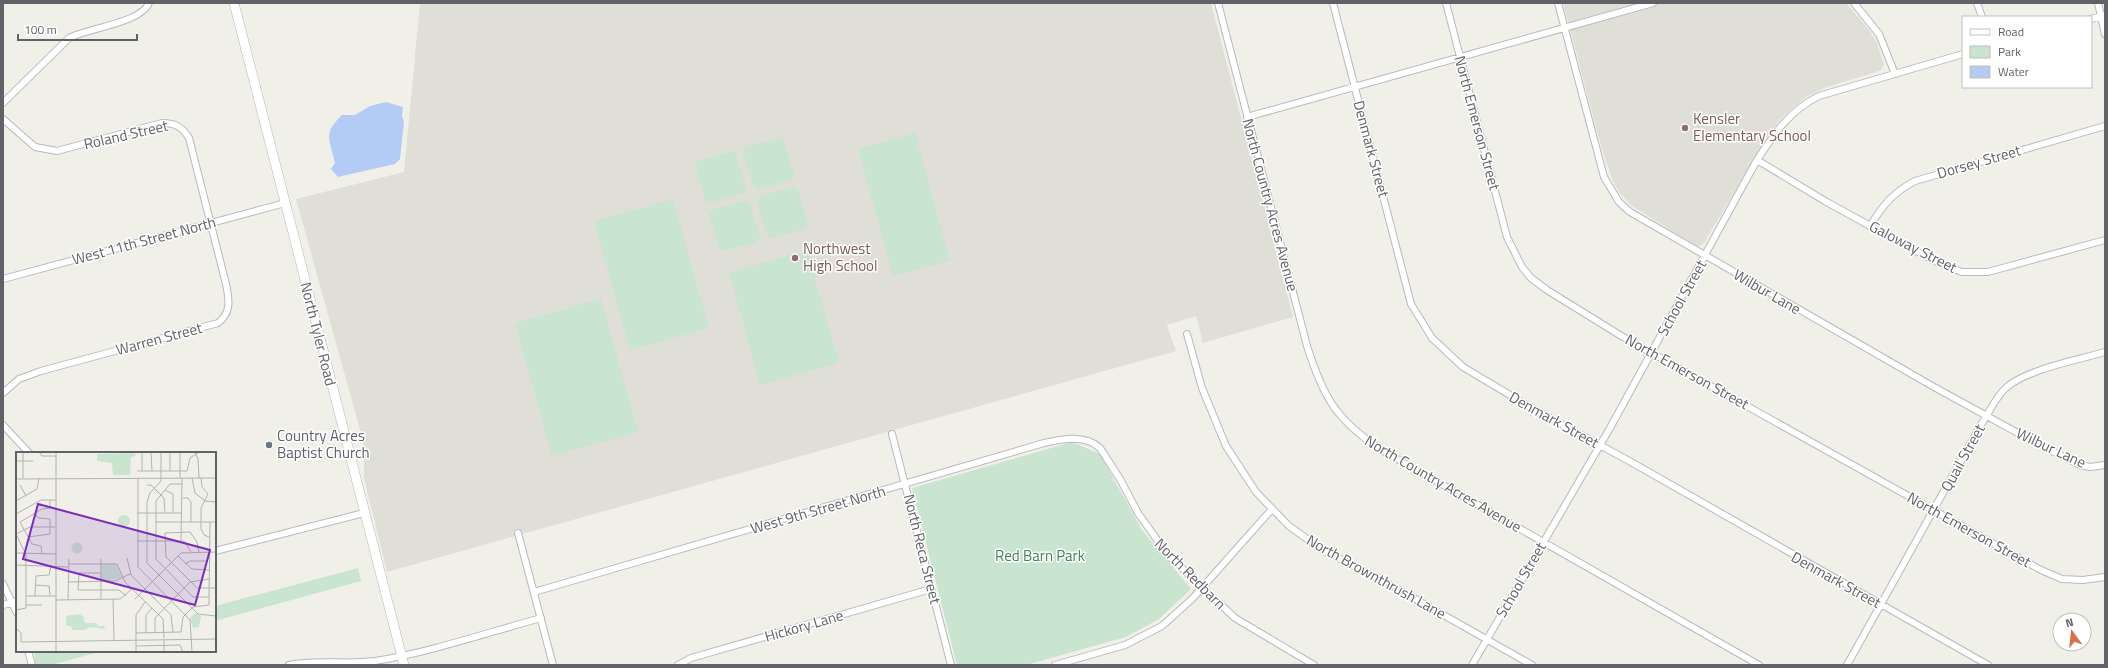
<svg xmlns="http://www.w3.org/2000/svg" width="2108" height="668" viewBox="0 0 2108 668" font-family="'Titillium Web',sans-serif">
<rect width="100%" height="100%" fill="#f0f0e9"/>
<!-- education -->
<path fill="#e0dfd7" d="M420,3H1211L1293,317L1203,343L1196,316L1167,325L1176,351L387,572L364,478V450L362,437L296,199L404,172Z
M1563,3H1846L1870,31L1877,43L1884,65L1881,70L1873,73L1824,88L1806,97L1781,118L1767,137L1704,243L1698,247L1632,206L1619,192L1613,181L1601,146Z"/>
<!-- green -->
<path fill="#c9e4cf" d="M915,133L950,261L893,276L858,149Z
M779,138L784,140L794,175L791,180L758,189L753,186L743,152L746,147Z
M732,151L736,154L746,189L743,193L710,203L705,200L695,165L698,161Z
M793,187L798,189L808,224L805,229L772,238L767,236L757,201L760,196Z
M673,199L709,328L630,350L594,221Z
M745,200L750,203L760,238L757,242L724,251L719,249L709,214L712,210Z
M807,250L839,363L760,385L729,272Z
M601,299L638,432L552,456L515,323Z
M1072,442L1100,454L1142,530L1191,589L1159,619L1126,637L1026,665H957L912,488Z
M358,568L361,581L215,621V606Z
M42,651H103L51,665H36L34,653Z"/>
<!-- water -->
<path fill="#b4cbf5" d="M386,102L403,107L402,116L404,122L400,159L395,164L338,177L331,169L335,163C330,139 322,134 342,115H355L370,106Z"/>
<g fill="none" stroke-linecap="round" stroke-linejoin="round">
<!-- minor casing -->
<g stroke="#b9b9bd" stroke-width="8">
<path id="minor" d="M1218,3L1307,346C1323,396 1335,419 1380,449L1759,665
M1333,3L1411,304L1432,338L1463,367L1530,407L1631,462L1988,665
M1446,3L1507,237L1522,267L1531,278L1547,290L1623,337L2041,570L2062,579L2083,580L2105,577
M1558,3L1604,177L1619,202L1630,212L1934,387L2038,444L2080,465L2090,467L2105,465
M1854,3L1879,34L1895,74
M1977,3L1982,17
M2098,3L2105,34
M2091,19L2105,15
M3,103L69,38C88,28 141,23 149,3
M1247,117L1653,3
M3,119L35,147L57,151L162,123C176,123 182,127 189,138L226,284C229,299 232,312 218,323L41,371L19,379L3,393
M1757,160L1825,201L1910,248L1945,266L1962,272H1988L2105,240
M1871,225C1882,205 1895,191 1915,181L2105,126
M3,279L285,203
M1187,334L1202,388L1226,446L1256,492L1289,526L1324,551L1380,579L1532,665
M3,425L29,453
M892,434L951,665
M518,533L553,665
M215,551L364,513
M3,584L17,613
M534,592L1044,443C1062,439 1085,434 1100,448L1120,479L1138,513L1168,555L1235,618L1314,665
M3,605L17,601
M28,651L32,665
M289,665C318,659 346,665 375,661C431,652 486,633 541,618
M678,665L691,658L931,589
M1055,665L1125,645L1162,626L1192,599L1272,509
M1472,665L1610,428L1757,160C1774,134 1790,110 1819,96L1963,54
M1847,665L1982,423C1990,411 1996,396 2007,387C2028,369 2078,360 2105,352"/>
</g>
<!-- secondary casing -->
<g stroke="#b7b9be" stroke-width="10">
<path id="secondary" d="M234,3L404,665"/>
</g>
<!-- minor -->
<use href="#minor" stroke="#fff" stroke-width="6"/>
<!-- secondary -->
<use href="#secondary" stroke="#fff" stroke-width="9"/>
</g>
<!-- markers -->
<g fill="#8d6e63" stroke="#fff" stroke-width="1.5">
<circle cx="1685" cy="128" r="4"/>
<circle cx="795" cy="258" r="4"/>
</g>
<circle fill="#6b7280" stroke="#fff" stroke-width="1.5" cx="269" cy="445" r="4"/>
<g text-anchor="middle" stroke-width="3" stroke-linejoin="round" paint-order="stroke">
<!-- education labels -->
<g font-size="15" fill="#785e54" stroke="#fff" text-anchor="start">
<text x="1693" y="124">Kensler<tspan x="1693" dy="17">Elementary School</tspan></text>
<text x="803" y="254">Northwest<tspan x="803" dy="17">High School</tspan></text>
</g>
<!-- street labels -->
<g font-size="15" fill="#606267" stroke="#fff">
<text transform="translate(1477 123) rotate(75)" y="5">North Emerson Street</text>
<text transform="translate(126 135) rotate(-13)" y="5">Roland Street</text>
<text transform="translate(1371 149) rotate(75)" y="5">Denmark Street</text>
<text transform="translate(1979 162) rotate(-16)" y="5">Dorsey Street</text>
<text transform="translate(1270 205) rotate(75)" y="5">North Country Acres Avenue</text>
<text transform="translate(144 241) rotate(-15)" y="5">West 11th Street North</text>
<text transform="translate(1913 247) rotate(27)" y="5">Galoway Street</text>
<text transform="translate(1767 292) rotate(30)" y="5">Wilbur Lane</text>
<text transform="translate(1682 298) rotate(-61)" y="5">School Street</text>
<text transform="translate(318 334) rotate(76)" y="5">North Tyler Road</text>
<text transform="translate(159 339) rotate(-15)" y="5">Warren Street</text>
<text transform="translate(1687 372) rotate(29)" y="5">North Emerson Street</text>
<text transform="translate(1554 420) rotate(29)" y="5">Denmark Street</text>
<text transform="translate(2051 448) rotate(25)" y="5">Wilbur Lane</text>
<text transform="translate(1963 458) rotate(-61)" y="5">Quail Street</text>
<text transform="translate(1443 484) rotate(30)" y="5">North Country Acres Avenue</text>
<text transform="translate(818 510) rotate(-16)" y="5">West 9th Street North</text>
<text transform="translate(1969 530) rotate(29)" y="5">North Emerson Street</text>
<text transform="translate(922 549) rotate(76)" y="5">North Reca Street</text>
<text transform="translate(1190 574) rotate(45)" y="5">North Redbarn</text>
<text transform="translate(1376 577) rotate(29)" y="5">North Brownthrush Lane</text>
<text transform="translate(1521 580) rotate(-60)" y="5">School Street</text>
<text transform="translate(1836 580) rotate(29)" y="5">Denmark Street</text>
<text transform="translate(804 626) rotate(-16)" y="5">Hickory Lane</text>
</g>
<!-- worship labels -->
<g font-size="15" fill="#5b616d" stroke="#fff" text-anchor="start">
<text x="277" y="441">Country Acres<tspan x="277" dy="17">Baptist Church</tspan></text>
</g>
<!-- park labels -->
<g font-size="15" fill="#428453" stroke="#fff">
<text x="1040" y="561">Red Barn Park</text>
</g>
</g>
<!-- overview -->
<g transform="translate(16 452)">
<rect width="200" height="200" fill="#f0f0e9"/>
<path d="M118,1L120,4L115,5L114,23H97L96,11L81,9V2ZM102 69a6 6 0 1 1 12 0a6 6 0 1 1-12 0ZM55.5 96a5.5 5.5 0 1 1 11 0a5.5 5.5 0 1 1-11 0ZM86,112H100L106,126L85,129ZM179,161L185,164L183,175L177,176L174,166ZM62,162L67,164L69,171H80L82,174H88L89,177L74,175L68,178H56V175L50,173V164Z" fill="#c9e4cf"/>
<path fill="none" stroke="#b2b3b1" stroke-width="1" d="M7,0V26M23,0L26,4H40M126,0V19M135,0L136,19M145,0V29L134,41L131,50V111L182,162L200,164M154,0V19M179,0L182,7L183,26M0,9H17M121,19H171L174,6L183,0M122,26V115L174,168L176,200M164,26V0M176,26L179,41L189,49L200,50M185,26L186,35L192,42L185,56V77L188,83L193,85M0,27L200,26M166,32H154L140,49V107L177,145H193M4,33L10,44M131,33H135L148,46L149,61M149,38L157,42V61M167,46H172L175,50V70M0,49L21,37L23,26M121,61H166M0,62L25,48H40M140,70H200M200,72V197M0,82L10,103V156L0,158M0,82L14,75H39M12,85L34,82V67L22,66L19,61M165,88L166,26M121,89H168L175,100M183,100L181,90L174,80L149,81L150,105L181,136H199M0,101L40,102M26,102L25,94L16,92L4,70L26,57L34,56V48M162,104L176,117L193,118M111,106L115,123L155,163L157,180M52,112H101L109,130L147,167L148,186M169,112L174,109H192M0,113L52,115M85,121H63L62,138H103L110,144M52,130L99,129L114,122M19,133L33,134L34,143M10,144H40M19,144L20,124L33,123L35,114M97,147L98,188M119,147L165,101L200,100M40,148L104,147L116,137M52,148L53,107M85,148V107M10,153H26M0,176L5,181V190M120,181L165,180L167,165L177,155L193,153L194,70M130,181V163L136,156M139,181V166L174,130L193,127M148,187V200M5,190L200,187M120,194L164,193L167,200M40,200V0M120,200V163L129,150"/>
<path fill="#7b2cbf" fill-opacity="0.15" stroke="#7b2cbf" stroke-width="2" d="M22,52L194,98L179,153L7,107Z"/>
<rect width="200" height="200" fill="none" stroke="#606267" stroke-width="2"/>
</g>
<!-- border -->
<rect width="2108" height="668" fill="none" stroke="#606267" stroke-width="8"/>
<!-- legend -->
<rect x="1962" y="16" width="130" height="72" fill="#ffffff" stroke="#bfc0c2"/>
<rect x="1970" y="29" width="20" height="6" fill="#ffffff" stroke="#bfc0c2"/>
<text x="1998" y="36" font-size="12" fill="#606267">Road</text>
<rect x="1970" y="46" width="20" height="12" fill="#c9e4cf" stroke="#bfc0c2"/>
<text x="1998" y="56" font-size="12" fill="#606267">Park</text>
<rect x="1970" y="66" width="20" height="12" fill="#b4cbf5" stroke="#bfc0c2"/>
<text x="1998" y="76" font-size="12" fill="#606267">Water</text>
<!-- north arrow -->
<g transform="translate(2072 632) rotate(345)"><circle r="19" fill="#ffffff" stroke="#bfc0c2"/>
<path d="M0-3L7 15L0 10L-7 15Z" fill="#d5724a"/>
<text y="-6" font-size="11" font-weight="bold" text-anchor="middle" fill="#606267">N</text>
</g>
<!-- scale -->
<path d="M18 34v6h119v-6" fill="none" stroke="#606267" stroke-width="2"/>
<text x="24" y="34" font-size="12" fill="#606267" stroke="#ffffff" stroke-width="3" paint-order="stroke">100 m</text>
</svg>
